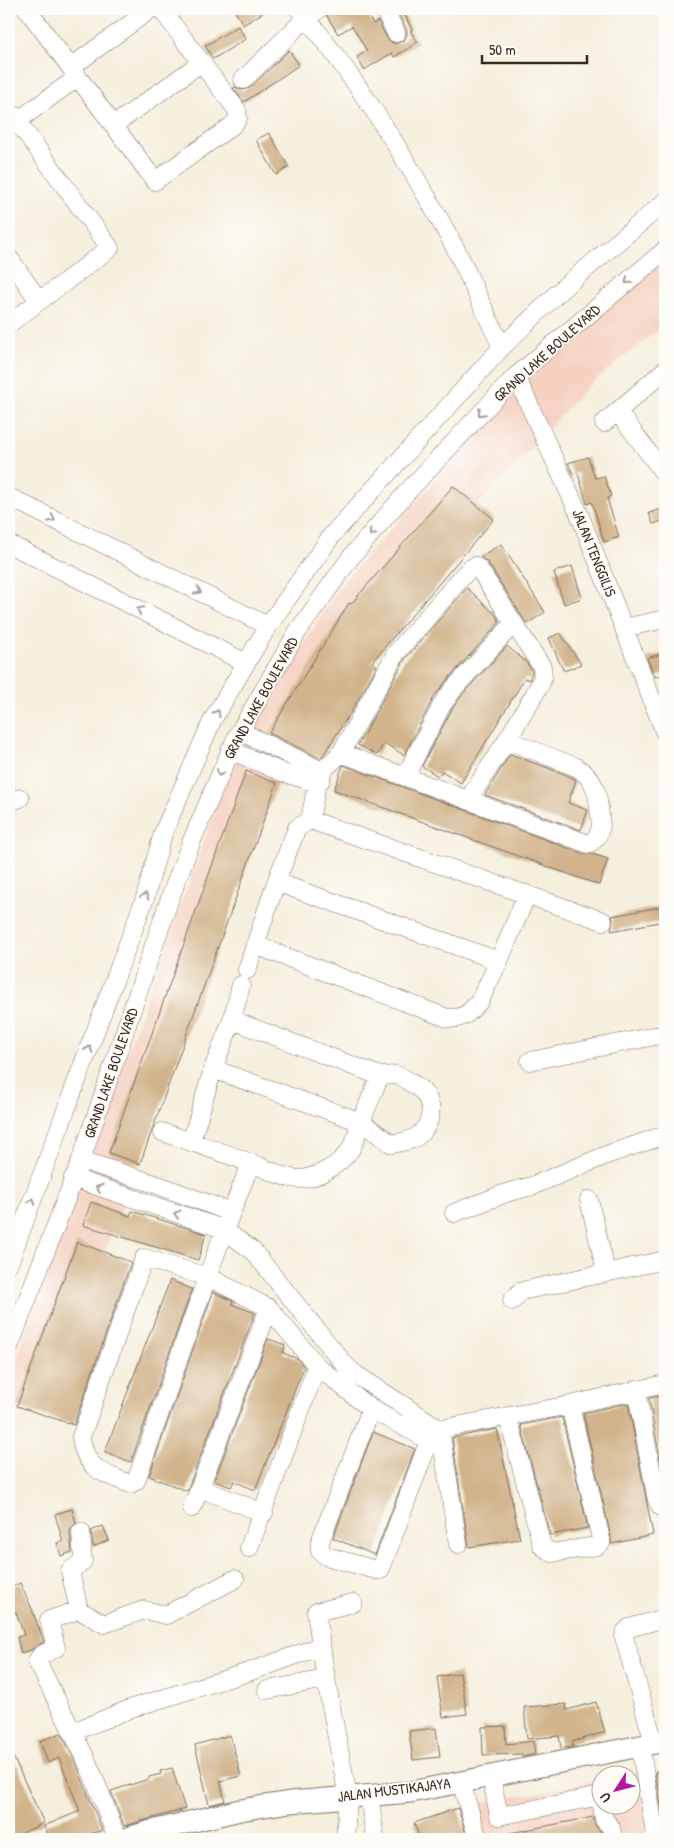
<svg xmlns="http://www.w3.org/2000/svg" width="674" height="1848" viewBox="0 0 674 1848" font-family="'Patrick Hand',sans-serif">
<rect width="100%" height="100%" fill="#fdfcf7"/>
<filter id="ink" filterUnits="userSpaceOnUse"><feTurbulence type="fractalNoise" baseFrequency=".02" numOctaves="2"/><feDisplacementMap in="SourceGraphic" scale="10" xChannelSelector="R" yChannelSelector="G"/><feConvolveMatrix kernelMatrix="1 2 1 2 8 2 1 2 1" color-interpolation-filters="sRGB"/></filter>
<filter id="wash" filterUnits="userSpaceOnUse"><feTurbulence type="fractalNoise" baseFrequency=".0096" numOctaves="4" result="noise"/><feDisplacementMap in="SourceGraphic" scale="20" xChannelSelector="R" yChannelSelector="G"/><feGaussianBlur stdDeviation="1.12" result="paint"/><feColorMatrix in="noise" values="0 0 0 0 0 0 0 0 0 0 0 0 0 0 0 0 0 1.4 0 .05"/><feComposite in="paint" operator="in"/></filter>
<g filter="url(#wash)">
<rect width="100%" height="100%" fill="#f5efdd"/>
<!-- built -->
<path fill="#f6d2c3" d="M665,258V324L587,387L478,505L375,624L278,784L44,1415L9,1405V1379L233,760L338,588L555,348Z
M650,1771L664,1839H485L478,1804L601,1780L602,1806H632V1776L627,1775Z"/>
<g id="blocks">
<!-- building -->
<path fill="#d2b48c" d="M234,9H269L243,25Z
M330,9H364L373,24L378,21L387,38L391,42L396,44L405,39L407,34L406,28L397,12L402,9L412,30L410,31L418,42L394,57L392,53L364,70L357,57L367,51L352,26L338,34L327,16Z
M238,26L246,39L213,59L205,46Z
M289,50L299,65L244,102L233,88L235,87L241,90L250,88Z
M269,133L289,167L276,175L256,140Z
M588,457L595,478L604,476L611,496L607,498L619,537L604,542L592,502L587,504L578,473L573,474L568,463Z
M453,486L494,519L372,662L377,666L351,712L324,754L320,758L269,733L349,603L351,604Z
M665,508V520L653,524L649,513Z
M501,544L545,612L527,624L488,563L480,557Z
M572,566L582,598L564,604L554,572Z
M467,588L496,615L500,622L447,680L434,697L404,755L384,743L377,755L358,745L405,659Z
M560,633L581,664L567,670H563L549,638Z
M507,646L525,661L532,671L530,680L525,678L461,783L442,771L438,776L422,766L452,709L463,694Z
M665,653V674L655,677L647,658Z
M510,754L567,775L576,780L568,803L588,810L581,830L485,795Z
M343,765L584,854H592L608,859L599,885L334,790Z
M246,771L277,783L140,1164L109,1153Z
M665,906V921L611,931L613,919L612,916Z
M91,1202L130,1216L132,1211L206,1234L198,1260L83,1225Z
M77,1242L131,1262L74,1425L17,1406Z
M170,1280L192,1289L131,1462L105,1452Z
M213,1292L233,1301L232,1304L255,1313L187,1491L149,1476Z
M268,1339L285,1345L283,1353L298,1359L304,1367L255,1490L234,1481L231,1487L214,1481Z
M665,1395V1486L649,1398Z
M628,1403L653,1535L611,1544V1537L583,1413Z
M562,1417L588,1528L550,1535L521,1425Z
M497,1429L520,1539L469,1547L452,1438Z
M373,1432L415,1449L375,1555L333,1538Z
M72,1509L76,1523L72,1527L70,1532L72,1552L61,1556L57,1543L63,1542L55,1514Z
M103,1526L109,1540L93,1547L91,1531Z
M20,1583L32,1609L44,1642L31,1650L21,1653L17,1637L24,1635L16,1612L12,1613L9,1605V1588Z
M460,1673L467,1714L443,1717L437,1677Z
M596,1702L605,1732L572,1742L573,1747L561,1748L559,1736L527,1739L524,1707L566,1704L567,1710Z
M505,1726L506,1744L533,1741L535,1754L522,1757V1754L483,1755L482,1727Z
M436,1728L440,1757L413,1760L409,1731Z
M61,1733L75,1761L102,1830L79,1839H50L44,1826L80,1811L59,1758L48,1763L40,1741Z
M230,1735L241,1776L220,1781L225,1801L209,1805L195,1745Z
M9,1748L44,1823L9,1839Z
M172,1768L185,1809L124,1826L111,1791L149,1779V1777L161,1774L160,1771Z
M665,1770V1816H663L655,1772Z
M458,1808L466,1835L454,1839H420L414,1823Z
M593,1817L596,1827L601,1832L602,1839H506L505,1834Z"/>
</g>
</g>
<g filter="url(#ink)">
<use href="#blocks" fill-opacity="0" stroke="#7c6f61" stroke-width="1"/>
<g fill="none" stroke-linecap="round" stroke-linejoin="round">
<!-- minor casing -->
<g stroke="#7c6f61" stroke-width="19">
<path id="minor" d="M27,9L155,181L233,125L238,118L237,110L161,9
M299,9C359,81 409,162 453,244C471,278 485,314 502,347
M384,9L396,33
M71,67L151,9
M243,80L306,18L319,9
M9,110L110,248L9,324
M114,125L202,62
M9,127L78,77
M9,258L39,301
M516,376L580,516L665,733
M618,412L664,473
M604,423L665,370
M9,497L268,626
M9,544L246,663
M624,628L665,619
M240,731L322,771
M230,750L284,773L317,783
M341,753L396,653L468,570L475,566L479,569L542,667L543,677L540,685L507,740
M405,777L443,703L455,687L514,623
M9,802L20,798
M310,820L317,783L321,780L322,771L341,753C421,783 502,813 583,842L588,844C596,840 599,835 601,826C598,801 600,781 576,767L507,740L468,800
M276,882L499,961
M255,945L447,1018H458L467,1014L479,1002L499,961L527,894
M247,970L276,882L297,828L310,820L603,921
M232,1020L380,1076
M530,1061L665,1034
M162,1132C191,1142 222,1152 251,1163C267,1169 282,1178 298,1179C316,1179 340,1165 350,1150C356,1142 357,1131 361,1122C367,1106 374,1091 380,1076C385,1076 391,1075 396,1075C402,1076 408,1081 413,1084C432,1095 437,1116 421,1133C414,1141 402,1142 392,1144L361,1122L213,1069
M191,1142L213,1069L232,1020L241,985
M81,1160L158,1185L230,1212
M73,1178L223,1229L253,1251L345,1365L355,1374L440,1429L570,1405L665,1384
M589,1200L606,1272
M454,1213L509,1192L532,1186L609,1154L665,1135
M9,1263L145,898L163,833L213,719L268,626L332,535L502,347L563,288L665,202
M512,1301L520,1292L526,1290L665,1260
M269,1308L317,1366L371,1409L421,1436L427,1442V1446L382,1566L380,1570H376L326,1556L320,1551V1542L371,1409
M9,1347L81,1160L171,895L190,845L236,738L298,631L351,557L408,491L516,376L665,250
M636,1389L657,1500L660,1506L665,1509
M508,1416L542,1546L552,1553L597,1546L601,1543V1539L570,1405
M440,1429L458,1544
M199,1488L264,1513
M192,1508L269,1308L208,1277L144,1258L81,1437C85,1470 103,1473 130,1484L136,1481C174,1375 208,1267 251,1163
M81,1532L83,1561L70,1571L79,1610L49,1620L56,1648L41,1655L37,1661L85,1757L101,1795L117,1839
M249,1548L317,1366
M79,1610L104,1624L144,1610L166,1615L235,1579
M267,1690L326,1679
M73,1732L132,1708L252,1671L321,1646
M654,1743L624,1637L625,1632L629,1628L665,1618
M640,1746L656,1839
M491,1776L499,1816L600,1796L602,1805
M461,1782L478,1839
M369,1794L375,1839
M602,1806L604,1820L611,1827L613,1839
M345,1839L348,1797L326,1679L316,1612L353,1603"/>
</g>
<!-- major casing -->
<g stroke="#7c6f61" stroke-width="23">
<path id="major" d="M124,1839L148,1832L240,1810L290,1802L411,1792L665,1741"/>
</g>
<!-- minor -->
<use href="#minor" stroke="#fff" stroke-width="18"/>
<!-- major -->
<use href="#major" stroke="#fff" stroke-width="21"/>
</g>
<!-- one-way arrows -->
<defs><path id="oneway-chevron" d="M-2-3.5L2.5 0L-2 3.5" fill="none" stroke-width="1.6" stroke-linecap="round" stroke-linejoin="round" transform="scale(1.25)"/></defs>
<g stroke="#a79f9a">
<use href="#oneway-chevron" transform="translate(628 281) rotate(140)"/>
<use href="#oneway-chevron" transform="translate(481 413) rotate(133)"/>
<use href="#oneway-chevron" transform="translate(52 519) rotate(26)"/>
<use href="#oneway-chevron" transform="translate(372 533) rotate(131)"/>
<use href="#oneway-chevron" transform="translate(198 591) rotate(26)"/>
<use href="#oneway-chevron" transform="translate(140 610) rotate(-153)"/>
<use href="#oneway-chevron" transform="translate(217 713) rotate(-60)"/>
<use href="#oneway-chevron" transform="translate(220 773) rotate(113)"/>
<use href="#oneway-chevron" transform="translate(145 896) rotate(-72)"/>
<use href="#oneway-chevron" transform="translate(89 1049) rotate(-70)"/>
<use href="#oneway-chevron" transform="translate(99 1188) rotate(-160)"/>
<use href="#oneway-chevron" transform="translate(32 1201) rotate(-70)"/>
<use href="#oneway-chevron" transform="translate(177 1214) rotate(-162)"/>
</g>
</g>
<g text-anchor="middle" stroke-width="4" stroke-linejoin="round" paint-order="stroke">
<!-- street labels -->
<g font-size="15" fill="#3b2a1e" stroke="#fdfcf7">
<text transform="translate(547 353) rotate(-42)" y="5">GRAND LAKE BOULEVARD</text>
<text transform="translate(594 553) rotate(68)" y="5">JALAN TENGGILIS</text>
<text transform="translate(261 698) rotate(-61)" y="5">GRAND LAKE BOULEVARD</text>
<text transform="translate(111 1073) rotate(-71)" y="5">GRAND LAKE BOULEVARD</text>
<text transform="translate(394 1790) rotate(-7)" y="5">JALAN MUSTIKAJAYA</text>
</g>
</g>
<!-- margin -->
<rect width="674" height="1848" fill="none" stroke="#fdfcf7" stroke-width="30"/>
<!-- north arrow -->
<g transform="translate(616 1790) rotate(234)"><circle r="24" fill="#fdfcf7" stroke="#afa8a0"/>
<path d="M0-4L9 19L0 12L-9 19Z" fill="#b5179e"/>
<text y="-8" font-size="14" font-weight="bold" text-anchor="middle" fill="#3b2a1e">U</text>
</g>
<!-- scale -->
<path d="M482 55v8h105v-8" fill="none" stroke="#3b2a1e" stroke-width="2.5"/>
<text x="489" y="55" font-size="15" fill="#3b2a1e" stroke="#fdfcf7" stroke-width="4" paint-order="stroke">50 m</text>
</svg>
